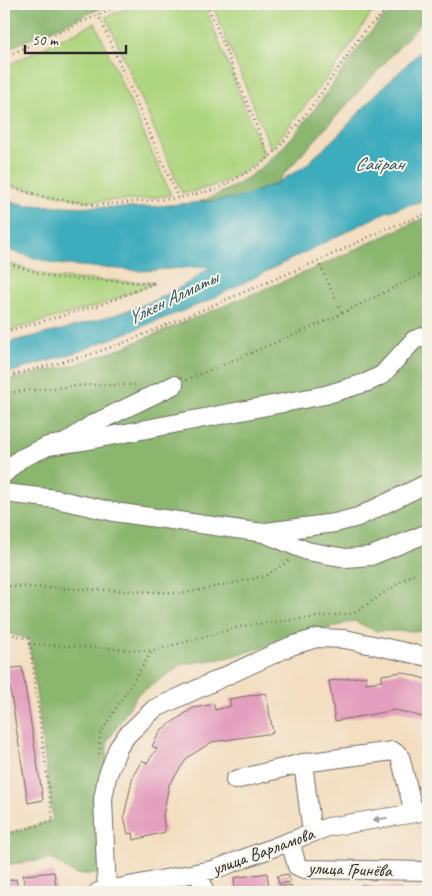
<svg xmlns="http://www.w3.org/2000/svg" width="432" height="896" viewBox="0 0 432 896" font-family="Caveat,sans-serif">
<rect width="100%" height="100%" fill="#f7f3e8"/>
<filter id="ink" filterUnits="userSpaceOnUse"><feTurbulence type="fractalNoise" baseFrequency=".02" numOctaves="2"/><feDisplacementMap in="SourceGraphic" scale="10" xChannelSelector="R" yChannelSelector="G"/><feConvolveMatrix kernelMatrix="1 2 1 2 8 2 1 2 1" color-interpolation-filters="sRGB"/></filter>
<filter id="wash" filterUnits="userSpaceOnUse"><feTurbulence type="fractalNoise" baseFrequency=".0096" numOctaves="4" result="noise"/><feDisplacementMap in="SourceGraphic" scale="20" xChannelSelector="R" yChannelSelector="G"/><feGaussianBlur stdDeviation="1.12" result="paint"/><feColorMatrix in="noise" values="0 0 0 0 0 0 0 0 0 0 0 0 0 0 0 0 0 1.4 0 .05"/><feComposite in="paint" operator="in"/></filter>
<g filter="url(#wash)">
<rect width="100%" height="100%" fill="#f3dec1"/>
<!-- green -->
<path fill="#aed57f" stroke="#6c8055" d="M137,4H204L264,155C238,178 216,188 182,193L106,17Z
M212,4H366L370,14L376,4H382L370,15L338,64L271,149Z
M95,23L171,195L136,200L86,201L4,184V67Z
M4,262L55,278L155,283L100,305L4,332Z"/>
<!-- forest -->
<path fill="#8ab66e" stroke="#5a704c" d="M4,4H111L4,50Z
M402,4H428V15L275,184L241,197L199,202C273,177 307,119 351,59C365,39 380,16 402,4Z
M428,216V531L374,556L428,544V631H376L354,621L226,658L183,664L137,695L107,742V874H75L51,859L4,865V835L53,820L29,639L4,632V381L74,365L117,350L311,270Z"/>
<!-- water -->
<path fill="#3eacbc" stroke="#346c74" d="M428,44V199L386,212L203,303L72,354L4,374V343C60,331 169,307 210,266L142,271L56,264L4,249V200L27,205L135,208L214,201L241,197L275,184L305,166L344,129L375,95Z"/>
<g id="blocks">
<!-- building -->
<path fill="#e49ebe" d="M22,667L43,800L28,803L7,669Z
M402,672L428,680V721L423,717L395,710L335,721L329,681L366,676V683L382,681V675Z
M266,693L273,733L212,742L188,757L169,785L163,816L165,832L134,840L133,833L128,834L124,816L133,776L142,760L147,763L157,749L152,746L161,730L193,708L214,704L215,710L231,706L229,699Z
M54,872L57,892H25L23,875Z
M267,873L269,888L291,885L292,892H235L234,878Z
M288,874L290,882L279,884L277,876Z
M16,879L19,892H4V881Z
M362,885L401,888V892H362Z"/>
</g>
</g>
<g filter="url(#ink)">
<use href="#blocks" fill-opacity="0" stroke="#716a60" stroke-width="1"/>
<g fill="none" stroke-linecap="round" stroke-linejoin="round">
<!-- minor casing -->
<g stroke="#716a60" stroke-width="20">
<path id="minor" d="M67,442L93,424L174,385
M4,474L20,459L48,446L89,440L325,395L368,382L382,375L414,340L428,335
M4,493L56,499L114,512L264,533L307,551L346,558L371,556L428,533
M266,532L335,523L358,517L428,483
M303,763L393,751L400,756L414,813
M235,780L303,763L312,833
M290,841L297,866L304,869L428,871
M200,872L204,892
M98,892L216,869L328,827L428,811
M107,892L103,799L107,777L118,748L127,735L154,709L291,646L317,638L345,639L428,657"/>
</g>
<!-- path -->
<path stroke="#716a60" stroke-width="2.5" stroke-dasharray="1 4" stroke-linecap="butt" d="M207,4L269,157
M98,14L178,198
M4,57L123,4
M4,186L50,198L97,205L178,198L218,189L260,165L278,149L315,102L364,31L393,4
M318,261L342,313
M4,262L55,278L155,283L100,305L4,332
M4,377L89,355L123,343L318,261L386,229L428,213
M186,380L324,322L428,271
M4,393L86,385H137
M4,586L186,593L265,576L290,560
M4,632L29,639L53,821L4,835
M29,644L152,651L247,625L354,613L417,571
M99,754L100,734L152,651"/>
<!-- minor -->
<use href="#minor" stroke="#fff" stroke-width="18"/>
</g>
<!-- one-way arrows -->
<defs><path id="oneway-solid" d="M-6-.8H1V-3.2L6.5 0L1 3.2V.8H-6Z" transform="scale(1.25)"/></defs>
<use fill="#a0a0a0" href="#oneway-solid" transform="translate(380 819) rotate(171)"/>
</g>
<g text-anchor="middle" stroke-width="4" stroke-linejoin="round" paint-order="stroke">
<!-- street labels -->
<g font-size="18" fill="#2b2b2b" stroke="#f7f3e8">
<text transform="translate(263 851) rotate(-20)" y="6">улица Варламова</text>
<text transform="translate(350 869) rotate(2)" y="6">улица Гринёва</text>
</g>
<!-- water labels -->
<g font-size="19" font-style="italic" fill="#32585e" stroke="#f7f3e8">
<text x="379" y="170">Сайран</text>
<text transform="translate(172 297) rotate(-26)" y="7">Үлкен Алматы</text>
</g>
</g>
<!-- margin -->
<rect width="432" height="896" fill="none" stroke="#f7f3e8" stroke-width="20"/>
<!-- scale -->
<path d="M25 45v8h101v-8" fill="none" stroke="#2b2b2b" stroke-width="2.5"/>
<text x="32" y="45" font-size="15" fill="#2b2b2b" stroke="#f7f3e8" stroke-width="4" paint-order="stroke">50 m</text>
</svg>
